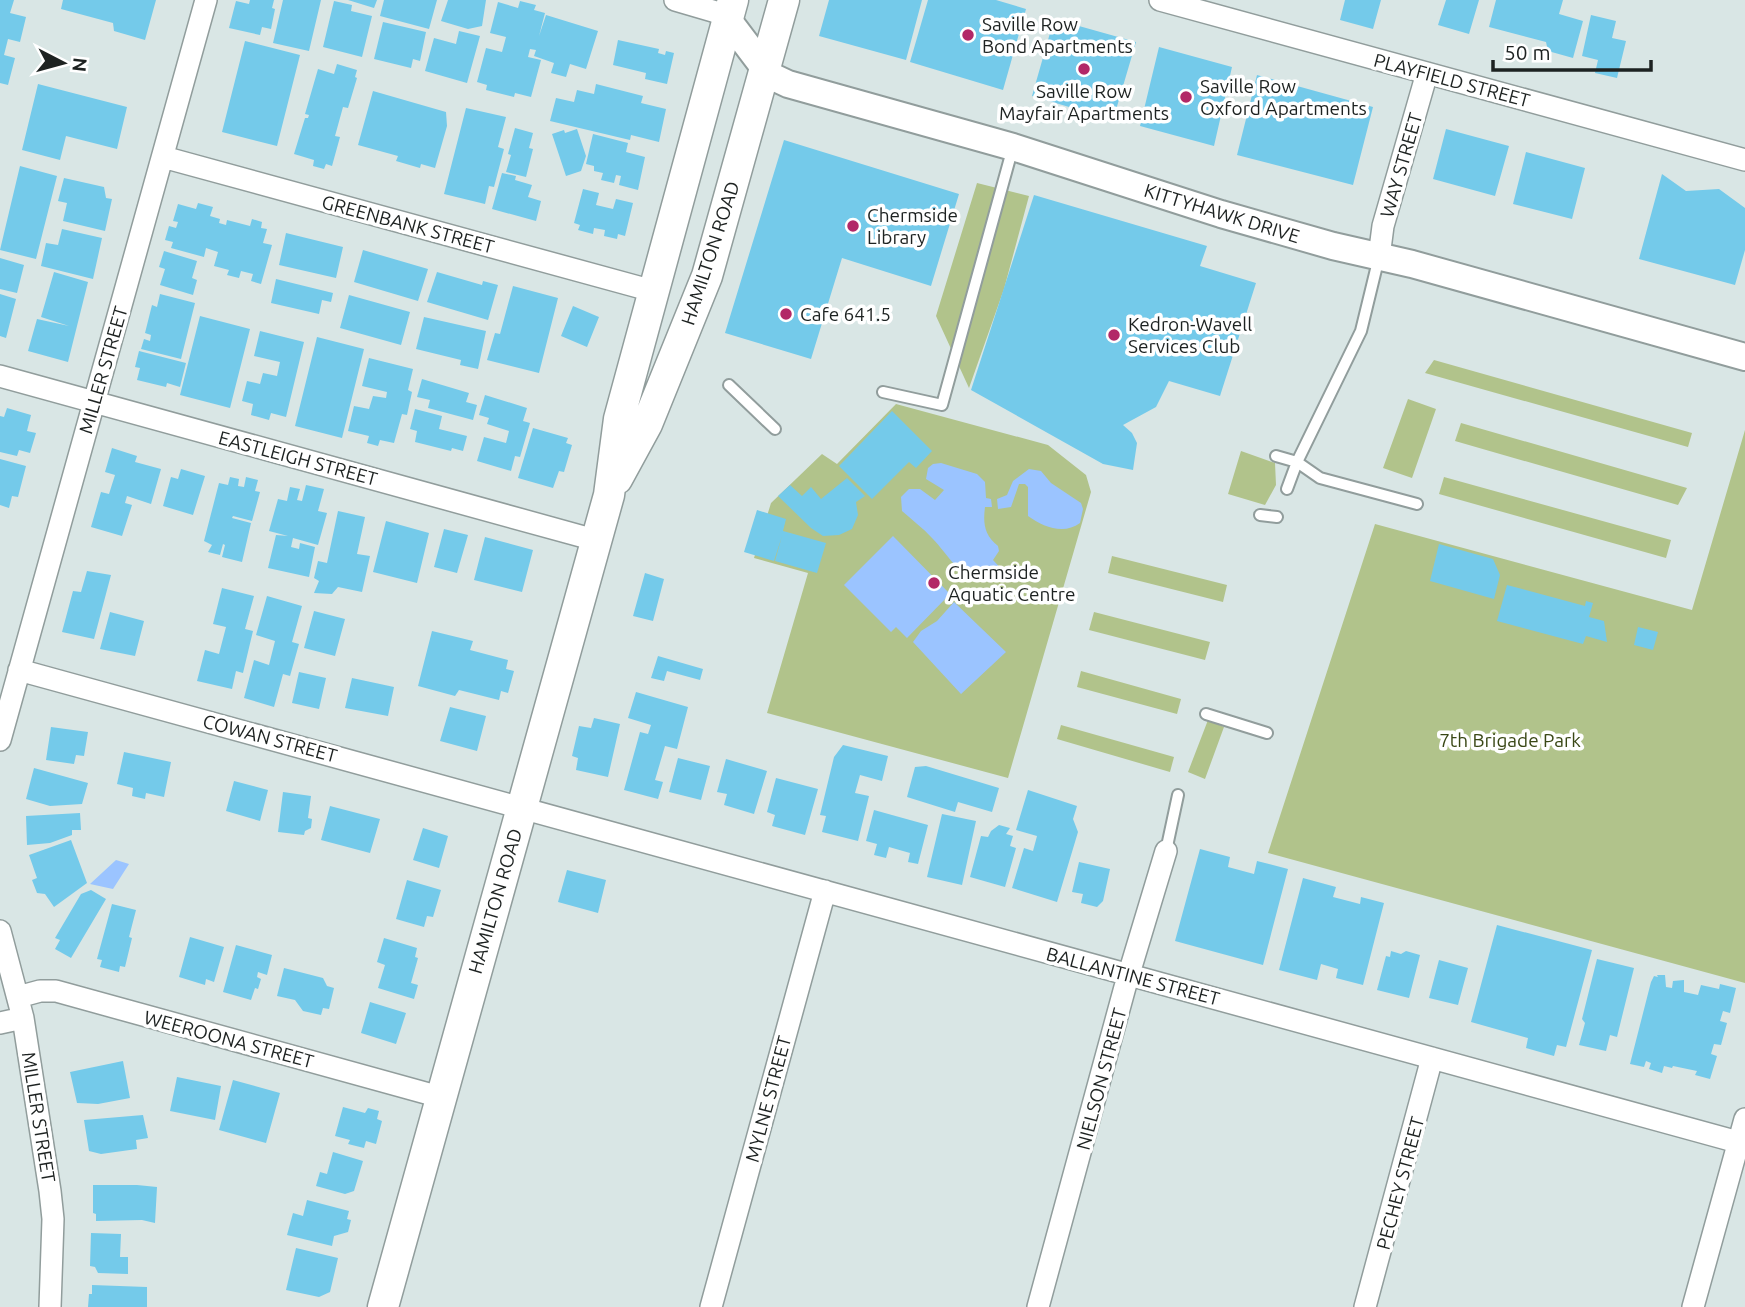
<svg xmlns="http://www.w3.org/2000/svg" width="1745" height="1307" viewBox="0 0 1745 1307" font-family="Ubuntu,sans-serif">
<rect width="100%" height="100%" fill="#d9e6e5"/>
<!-- green -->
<path fill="#b1c38b" d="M977,183L1029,196L1004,289L969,388L936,316Z
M1434,360L1692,433L1688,447L1425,373Z
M1408,399L1436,409L1412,478L1383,468Z
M896,404L1048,445L1086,475L1091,492L1008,778L767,713L808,573L754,558L771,503L822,454L837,464Z
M1461,423L1687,488L1678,505L1455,441Z
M1745,430V983L1268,853L1375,524L1692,610Z
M1241,451L1275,463L1276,485L1265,505L1228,494Z
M1444,477L1671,540L1666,558L1439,494Z
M1112,556L1227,585L1223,602L1108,573Z
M1094,612L1210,642L1205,660L1089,630Z
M1081,671L1181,699L1177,714L1077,687Z
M1208,720L1224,727L1205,779L1188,772Z
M1061,725L1174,757L1170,772L1057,739Z"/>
<!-- water -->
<path fill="#9bc4ff" d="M941,463L977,474L985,482L986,498L991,499L992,507H985C983,523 984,535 998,546L999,551L993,560L1006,574L1002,579L987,572L983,577C957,577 949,555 932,538C923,528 912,520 902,511L901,497L909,489H920L935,500L944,490L926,479L928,468L933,464Z
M1029,469L1041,471L1051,483L1081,503L1083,509L1080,523C1064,535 1043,527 1028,516V487L1025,484H1019L1011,507L998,509L997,499L1007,495L1013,481Z
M893,536L950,594L907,638L896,627L891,632L844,585Z
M954,602L1006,652L961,694L913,642L921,631L937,621Z
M116,860L129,864L113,889L90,884Z"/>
<!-- building -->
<path fill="#74caea" d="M0,0H14L10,13L26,17L20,42L8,39L4,55L15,58L8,85L0,83Z
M63,0H156L145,40L114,31L113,23L61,9Z
M250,0H274L272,8L275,9L271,29L262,27L260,35L229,28L236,1L249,4Z
M283,0H321L309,51L273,43Z
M348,0H377L374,8Z
M384,0H437L429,29L380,16Z
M448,0H486L482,26L468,29L441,21Z
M829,0H922L906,60L819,36Z
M928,0H996L1026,9L1003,90L910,62Z
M1345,0H1381L1373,29L1340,20Z
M1446,0H1479L1469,34L1438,25Z
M1496,0H1563L1559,14L1583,21L1573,58L1548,51L1546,42L1489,27Z
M334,1L352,5L351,11L372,16L362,57L323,47Z
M520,1L536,5L534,10L545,13L539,36L546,15L598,31L586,69L570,64L566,77L551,73L554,63L534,56L536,50L530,49L528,57L541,60L531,97L515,93L514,97L486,90L487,85L477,82L486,48L502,52L506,37L490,33L498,2L518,8Z
M1591,15L1616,21L1612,38L1626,41L1617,78L1595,73L1598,60L1582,56Z
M1054,19L1136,42L1113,120L1032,96Z
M383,22L426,32L420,61L413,59L411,68L374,59Z
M459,31L480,36L467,83L425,71L434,38L456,44Z
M618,40L659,49L658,53L665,55L666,51L674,53L667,84L645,79L646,73L613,65Z
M245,41L300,55L277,146L222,132Z
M1159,47L1232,67L1214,146L1140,126Z
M337,64L357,70L355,77L357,78L348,108L343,107L335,136L340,137L332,166L326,164L324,169L313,166L314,160L294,154L305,118H308L309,115L305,114L318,69L334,74Z
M1257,75L1373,107L1353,185L1237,155Z
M38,84L127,107L117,149L66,136L60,160L22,150Z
M596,84L643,96L641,103L666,109L659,142L631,135L630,140L550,121L556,98L574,102L577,90L594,94Z
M373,91L446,112L447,126L435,168L421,164L420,168L396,161L398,156L358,145Z
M466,108L506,117L498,147L504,149L494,187L489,186L485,204L444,194Z
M515,128L533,133L529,148L533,149L526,177L506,172L511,155L508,154Z
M577,129L586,156L581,171L566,176L552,134L564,130L565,133Z
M1446,129L1509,146L1495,196L1433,179Z
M593,134L628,143L626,152L645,157L638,190L619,185L621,176L616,175L614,183L601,180L603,173L594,171V166L586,164Z
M784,140L959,194L931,286L842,258L811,359L725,333Z
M1526,152L1585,168L1572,219L1513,204Z
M20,166L57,176L36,259L0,250Z
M502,173L516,176L515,180L532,185L528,197L541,201L536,221L492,209Z
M1662,174L1686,191L1719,189L1745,208V250L1735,285L1639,259Z
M64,178L104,187L106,198L112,199L105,231L63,221L67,203L58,201Z
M583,189L599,193L596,205L613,209L616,199L633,203L625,236L618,234L617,239L604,236L605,230L594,228L593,234L578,230L580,225L574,223Z
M1034,195L1207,246L1200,266L1256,283L1220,396L1169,381L1156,407L1123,425L1132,433L1137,443L1133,470L1103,464L971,390Z
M198,203L213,207L210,216L220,219L219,223L226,225L227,220L250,226L252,219L262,222L261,228L267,229L263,243L272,245L261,284L251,281L253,274L241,271L239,278L227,275L229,270L214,266L218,252L206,248L204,257L171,248L173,242L165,240L169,226L176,228L178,222L173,221L178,204L196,209Z
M62,229L102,238L93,279L41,266L46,243L58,245Z
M286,233L343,247L336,278L279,265Z
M363,250L428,269L418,301L354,282Z
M164,251L197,261L192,278L197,280L193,295L160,285L165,269L159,267Z
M0,258L24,265L17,293L0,289Z
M54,272L88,282L68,362L28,351L37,319L69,326L41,317Z
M437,272L482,285L483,281L498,285L488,320L427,302Z
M276,279L333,293L331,302L322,300L319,314L271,303Z
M513,286L558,298L539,373L487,360L495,333L500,334Z
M0,294L16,299L6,338L0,336Z
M160,294L195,303L181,359L141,349L144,339L150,341L151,335L145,333L152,305L157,307Z
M349,295L410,312L401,345L340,328Z
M573,306L599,317L587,347L561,336Z
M200,316L250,329L230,408L180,395Z
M424,317L486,331L478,369L460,365L461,360L416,349Z
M260,331L304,342L286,417L271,413L269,420L251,415L253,404L242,401L247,381L260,384L263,373L277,376L280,362L254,356Z
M317,337L364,349L342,438L295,426Z
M139,351L186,363L180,387L167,383L166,387L137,380L140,368L135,367Z
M369,358L413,369L408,390L412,392L407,415L402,414L394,443L380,440L378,446L367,443L369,436L348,431L354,406L369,409L373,396L386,398L387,392L362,386Z
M422,379L469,393L466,402L477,405L473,420L428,408L430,400L417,397Z
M485,395L527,408L523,421L530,423L520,457L515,456L511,471L477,461L484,437L506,443L509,431L487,424L489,418L479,415Z
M7,408L31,415L27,431L36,433L30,453L19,450L17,456L0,452V416L4,417Z
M415,409L442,416L439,429L467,436L463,451L452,448L451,451L415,442L417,431L410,429Z
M892,411L932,451L916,468L909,462L872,499L839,466Z
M533,428L568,438L566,443L572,445L564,472L559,471L553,488L518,478Z
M112,448L137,456L135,462L161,469L151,504L127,496L125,503L132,505L122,536L91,527L101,492L109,494L115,475L105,472Z
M0,459L26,466L18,497L12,496L9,508L0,505Z
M181,469L205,476L193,515L163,506L171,477L178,479Z
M230,477L239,479L238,486L244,487L246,477L258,480L255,491L260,492L252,521L233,516L232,518L251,523L242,562L222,557L225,545L223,544L220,555L208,552L212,545L204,541L219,483L228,485Z
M847,478L865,496L856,502L858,515L852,529L839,535L823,536L811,528L778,496L790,485L802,496L811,487L821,499Z
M306,485L324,489L318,511L327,513L318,545L293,538L291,547L299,549L300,543L315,547L309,577L268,568L276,535L288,536L269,531L278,499L287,501L290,487L300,489L297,500L302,501Z
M757,510L786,519L783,531L826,543L817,573L775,561L782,536L774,561L744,552Z
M338,511L365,517L357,554L370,556L362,592L338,587L332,594L314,593L319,581L314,578L318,561L327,563Z
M386,521L429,533L417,583L373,572Z
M444,529L468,535L457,573L434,567Z
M485,537L533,550L522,592L474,580Z
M1439,544L1493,559L1500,575L1494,599L1430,581Z
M87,571L111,575L94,639L62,632L73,591L81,592Z
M645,573L664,579L653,621L633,616Z
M1507,585L1585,606L1586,601L1593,603L1589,617L1604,621L1607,642L1586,636L1583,644L1497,621Z
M222,588L254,596L245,629L253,631L243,673L236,671L232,689L197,681L205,650L219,654L226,627L213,624Z
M267,596L302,606L292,642L299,644L290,676L283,674L274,707L244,698L254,660L269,665L275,641L256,635Z
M314,611L345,619L335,656L304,648Z
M110,612L144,621L135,656L100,649Z
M1638,627L1658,632L1653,650L1634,645Z
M432,631L473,641L470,650L508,660L506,669L514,671L508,693L501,691L499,700L459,690L455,696L418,686Z
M658,656L703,669L700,680L667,671L664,681L651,678Z
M299,672L326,678L319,709L292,703Z
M352,678L394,687L388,716L345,708Z
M636,692L688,707L677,749L665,746L655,780L663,782L658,799L624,790L640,732L648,734L651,725L628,718Z
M450,707L486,716L477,751L440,741Z
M594,718L620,724L608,777L576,770L578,758L572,756L579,726L591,728Z
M51,727L88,732L84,756L76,755L74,764L46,760Z
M843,745L888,756L882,781L860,775L855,793L869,796L858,841L822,832L826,816L820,815L834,757Z
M124,752L171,762L164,797L146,793L145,799L132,796L133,788L117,784Z
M678,758L710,766L701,800L669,792Z
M726,759L767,771L754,814L724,805L727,794L717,792Z
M926,766L999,788L992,812L958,802L955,812L907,797L915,767Z
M34,768L88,783L82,804L50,806L26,799Z
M776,778L818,789L805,835L772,826L775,815L767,812Z
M234,781L268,790L260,821L226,811Z
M1028,790L1077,806L1073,819L1078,832L1057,902L1012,888L1024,848L1033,851L1037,836L1016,830Z
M283,792L311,796L308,818L312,819L311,828L305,831L304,835L278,832Z
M330,806L380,819L370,853L321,840Z
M874,810L928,825L918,864L908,862L910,853L889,847L886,858L874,855L877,844L866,841Z
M80,813L81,830H72V835L50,843L27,845L26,816Z
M942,814L976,821L962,885L927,877Z
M999,825L1010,828L1006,834L1013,836L1010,846L1016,848L1005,887L970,877L981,836L988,837L991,831Z
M423,828L448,836L439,868L413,860Z
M71,840L87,883L54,907L45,894L37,893L32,880L37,878L29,855Z
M1200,849L1230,857L1228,867L1254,874L1257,861L1288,869L1263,965L1175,941Z
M1079,862L1110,869L1103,901L1097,907L1081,903L1083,894L1072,892Z
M567,870L606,880L598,913L558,902Z
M1303,878L1336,887L1333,897L1360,904L1361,897L1384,903L1363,985L1336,978L1338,969L1321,964L1317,980L1279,970Z
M407,880L441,890L433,917L427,916L424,927L396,919Z
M91,890L106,899L71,958L55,949L60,940L55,938L81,894Z
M112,904L136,910L129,937L132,938L125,967L120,966L119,972L100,967L102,960L97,959Z
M1497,925L1592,950L1566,1047L1557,1045L1554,1056L1526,1048L1528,1038L1471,1022Z
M190,937L224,947L214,982L206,979L205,985L179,977Z
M384,938L417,948L415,957L418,958L411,983L418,985L414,999L378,988L385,965L377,962Z
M236,945L272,955L267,975L258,972L257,977L261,979L258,989L255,988L251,1000L223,992Z
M1391,951L1401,954L1406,951L1420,955L1409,998L1377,990L1386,956L1390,957Z
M1597,959L1634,968L1617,1037L1610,1035L1606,1051L1579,1045L1585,1023L1582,1019Z
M1439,960L1468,968L1458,1005L1429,998Z
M284,968L323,978L327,986L334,988L329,1009L323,1008L321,1015L303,1011L295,1000L277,996Z
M1657,975H1665L1666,987L1672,988L1673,981L1684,980V992L1698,995L1701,985L1719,989L1720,984L1736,988L1730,1013L1723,1011L1720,1021L1727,1023L1721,1045L1714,1044L1711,1054L1717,1056L1710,1079L1695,1075L1697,1071L1673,1066L1672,1068L1664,1066L1662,1073L1649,1069L1651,1063L1646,1061L1644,1067L1630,1064L1651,982L1654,976L1658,977Z
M370,1002L406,1013L396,1044L361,1033Z
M123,1061L130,1098L98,1104L77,1103L70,1072Z
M177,1077L221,1086L215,1120L170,1111Z
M233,1080L280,1093L266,1143L219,1130Z
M343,1107L365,1113L368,1108L379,1111L377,1119L382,1121L376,1144L366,1141L364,1148L348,1144L350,1140L335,1136Z
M143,1115L148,1138L136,1140L137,1149L101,1154L89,1151L84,1120Z
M333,1152L363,1161L354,1191L345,1194L316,1186L320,1172L327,1174Z
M93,1185H137L157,1187L155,1223L142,1220L96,1221V1214L93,1213Z
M307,1200L349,1211L347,1219L351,1220L348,1232L334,1236L332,1246L287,1235L293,1213L303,1216Z
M91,1233L121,1234L120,1257H128V1274L98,1273L95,1267L90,1266Z
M296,1248L338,1258L330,1292L319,1297L286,1290Z
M92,1285L147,1287V1307H88L89,1294H92Z"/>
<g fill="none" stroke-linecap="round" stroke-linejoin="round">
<!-- service casing -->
<g stroke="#919d9c" stroke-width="14">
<path id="service" d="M729,385L775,429
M883,392L942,405L1013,147
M1276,456L1297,462L1320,478L1417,504
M1287,489L1297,462L1361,331L1379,257
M1260,515L1277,517
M1206,714L1267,733
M1166,851L1178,795"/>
</g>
<!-- minor casing -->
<g stroke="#919d9c" stroke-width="24">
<path id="minor" d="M675,0L716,12L728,20
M1160,0L1745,160
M163,157L653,291
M1379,257L1383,226L1427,73
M0,376L595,540
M19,670L1745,1144
M0,740L206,0
M0,931L23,1018L50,1191L53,1219L50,1307
M18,997L40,991H56L440,1097
M0,1023L23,1018
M711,1307L825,891
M1038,1307L1125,987L1166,851
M1365,1307L1432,1058
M1693,1307L1745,1119"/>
</g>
<!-- tertiary casing -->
<g stroke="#919d9c" stroke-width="30">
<path id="tertiary" d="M728,20L765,69L771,76L788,84L1013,147L1221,214L1333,246L1412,264L1745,357"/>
</g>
<!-- secondary casing -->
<g stroke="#919d9c" stroke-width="33">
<path id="secondary" d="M617,479L647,424L707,276L784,0
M383,1307L609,495L619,419L733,0"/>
</g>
<!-- service -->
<use href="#service" stroke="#fff" stroke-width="10"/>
<!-- minor -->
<use href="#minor" stroke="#fff" stroke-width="21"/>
<!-- tertiary -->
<use href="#tertiary" stroke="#fff" stroke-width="26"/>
<!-- secondary -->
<use href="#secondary" stroke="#fff" stroke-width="30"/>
</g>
<!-- markers -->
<g fill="#b22867" stroke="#fff" stroke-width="2.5">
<circle cx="968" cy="35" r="7"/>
<circle cx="1084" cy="69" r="7"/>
<circle cx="1186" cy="97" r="7"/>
<circle cx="853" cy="226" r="7"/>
<circle cx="786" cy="314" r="7"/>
<circle cx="1114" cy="335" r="7"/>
<circle cx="934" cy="583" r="7"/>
</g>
<g text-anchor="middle" stroke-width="7" stroke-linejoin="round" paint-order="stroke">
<!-- poi labels -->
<g font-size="19" fill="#1d2221" stroke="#fff" text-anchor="start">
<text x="982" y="31">Saville Row<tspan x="982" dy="22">Bond Apartments</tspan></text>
<text x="1200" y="93">Saville Row<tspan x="1200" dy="22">Oxford Apartments</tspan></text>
<text x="1084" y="98" text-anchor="middle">Saville Row<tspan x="1084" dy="22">Mayfair Apartments</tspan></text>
<text x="867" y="222">Chermside<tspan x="867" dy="22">Library</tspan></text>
<text x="800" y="321">Cafe 641.5</text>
<text x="1128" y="331">Kedron-Wavell<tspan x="1128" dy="22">Services Club</tspan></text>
<text x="948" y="579">Chermside<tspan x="948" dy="22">Aquatic Centre</tspan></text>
</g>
<!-- street labels -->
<g font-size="19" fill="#1d2221" stroke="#fff">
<text transform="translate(1452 80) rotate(15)" y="7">PLAYFIELD STREET</text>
<text transform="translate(1401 165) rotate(-74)" y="7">WAY STREET</text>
<text transform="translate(1222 213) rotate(17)" y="7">KITTYHAWK DRIVE</text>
<text transform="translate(408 224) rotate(15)" y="7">GREENBANK STREET</text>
<text transform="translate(710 253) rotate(-72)" y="7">HAMILTON ROAD</text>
<text transform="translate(103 370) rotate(-74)" y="7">MILLER STREET</text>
<text transform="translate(298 458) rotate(15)" y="7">EASTLEIGH STREET</text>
<text transform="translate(270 738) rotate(15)" y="7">COWAN STREET</text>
<text transform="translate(495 901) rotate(-74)" y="7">HAMILTON ROAD</text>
<text transform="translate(1133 976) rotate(15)" y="7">BALLANTINE STREET</text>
<text transform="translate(229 1039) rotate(15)" y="7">WEEROONA STREET</text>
<text transform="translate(1101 1079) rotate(-75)" y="7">NIELSON STREET</text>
<text transform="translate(768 1099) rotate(-75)" y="7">MYLNE STREET</text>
<text transform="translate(39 1117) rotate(81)" y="7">MILLER STREET</text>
<text transform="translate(1400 1183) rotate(-75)" y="7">PECHEY STREET</text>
</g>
<!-- park labels -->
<g font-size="19" fill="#394715" stroke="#fff">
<text x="1510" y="747">7th Brigade Park</text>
</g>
</g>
<!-- north arrow -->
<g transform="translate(63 63) rotate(96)" stroke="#ffffff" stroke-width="5" paint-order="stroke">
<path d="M0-5L12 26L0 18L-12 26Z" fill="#1d2221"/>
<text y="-10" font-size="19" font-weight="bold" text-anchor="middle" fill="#1d2221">N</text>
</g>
<!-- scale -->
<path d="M1493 60v10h158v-10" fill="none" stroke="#1d2221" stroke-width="3.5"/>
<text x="1504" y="60" font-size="21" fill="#1d2221" stroke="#ffffff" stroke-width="5" paint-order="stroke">50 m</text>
</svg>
